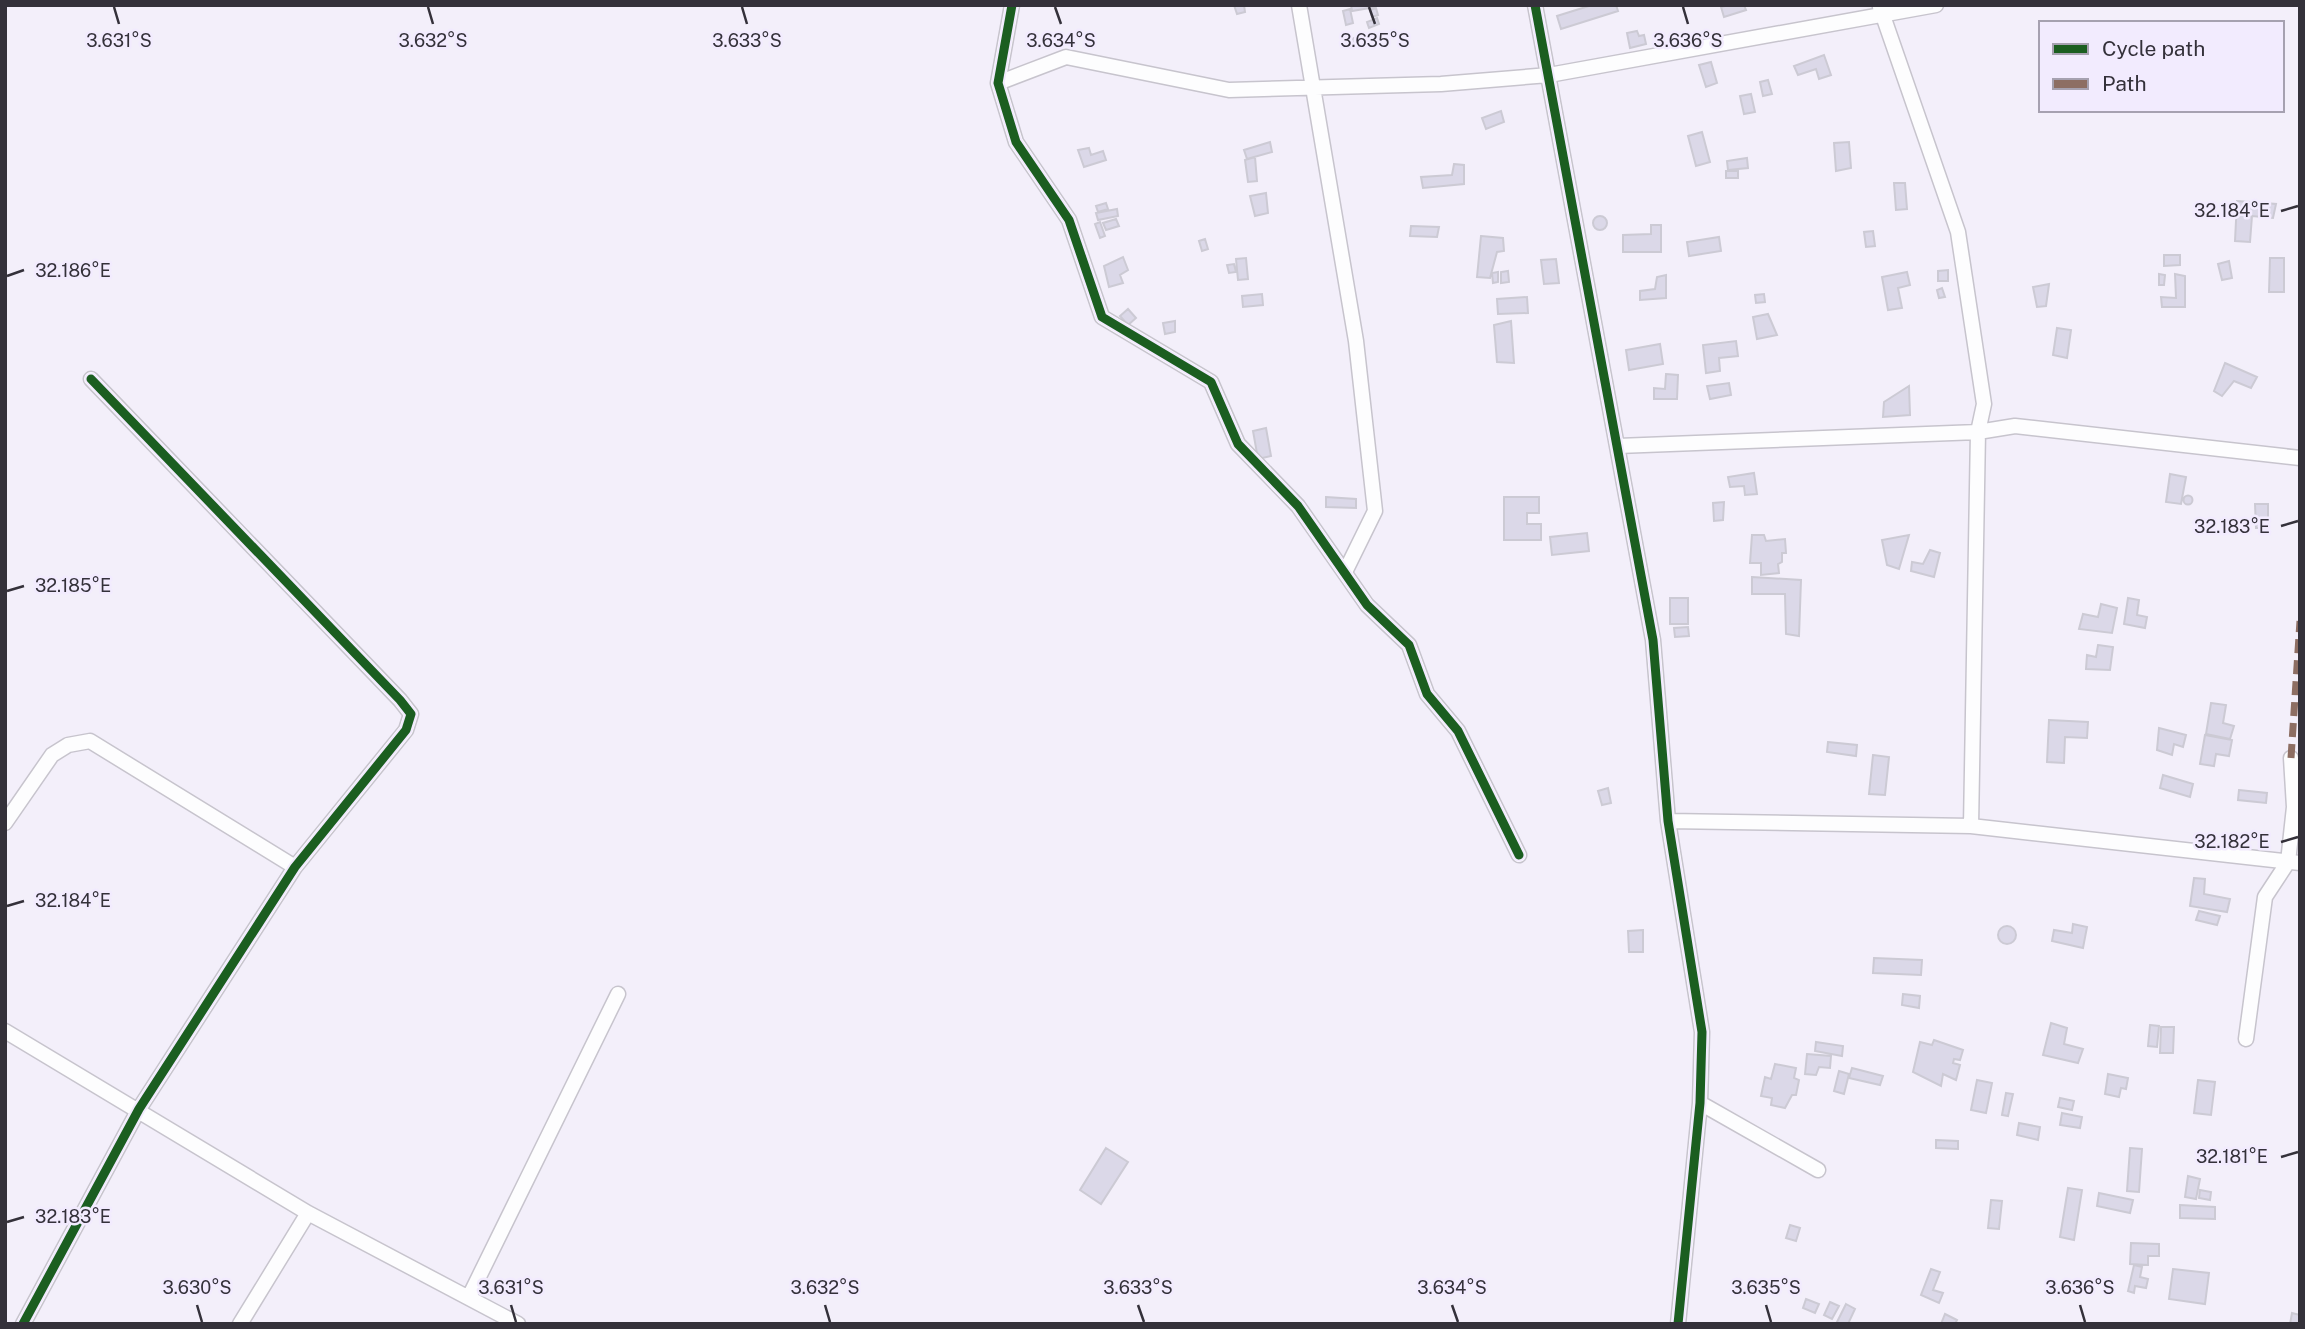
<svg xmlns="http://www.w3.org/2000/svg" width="2305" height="1329" viewBox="0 0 2305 1329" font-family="'Public Sans',sans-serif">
<rect width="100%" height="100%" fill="#f3effa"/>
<!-- building -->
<path fill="#dbd8e8" stroke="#cccad4" stroke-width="2" d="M1234,5H1244L1245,12L1237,14Z
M1351,5H1376V7L1352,11Z
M1592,5H1616L1618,11L1561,29L1557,16Z
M1729,5H1744L1746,10L1724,17L1721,7Z
M1376,8L1378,15L1372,17L1370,10Z
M1350,9L1353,23L1346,25L1343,11Z
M1377,18L1379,24L1369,28L1367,22Z
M1637,31L1639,36L1644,35L1646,44L1630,48L1627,33Z
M1357,37L1361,46L1345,48L1343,42Z
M1824,55L1831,75L1819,79L1816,69L1798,75L1794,66Z
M1711,62L1717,83L1706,87L1699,65Z
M1768,80L1772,94L1763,96L1760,82Z
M1751,94L1755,112L1744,114L1740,96Z
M1501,111L1504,122L1486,129L1482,118Z
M1702,132L1710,162L1696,166L1688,136Z
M1270,142L1272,152L1247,159L1244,150Z
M1849,142L1851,168L1836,171L1834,143Z
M1089,148L1091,155L1103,151L1106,160L1084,167L1078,150Z
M1255,157L1257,181L1248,182L1245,160Z
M1747,158L1748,168L1728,170L1727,161Z
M1454,164L1464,165V184L1423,188L1421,177L1452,175Z
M1726,171H1738V178H1726Z
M1894,183H1905L1907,209L1896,210Z
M1266,193L1268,213L1255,216L1250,196Z
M2237,201L2276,204L2273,218L2252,216L2250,242L2235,241Z
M1106,203L1108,209L1098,212L1096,206Z
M1117,209L1118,216L1098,220L1096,213Z
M1593 223a7 7 0 1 1 14 0a7 7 0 1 1-14 0Z
M1116,219L1119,226L1106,230L1103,223Z
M1100,222L1105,236L1100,238L1095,224Z
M1651,225H1661V252H1623V235L1651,234Z
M1411,226L1439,227L1437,237L1410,236Z
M1873,231L1875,246L1866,247L1864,232Z
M1481,236L1503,238L1504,251L1497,252L1490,278L1477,277Z
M1719,237L1721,251L1689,256L1687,242Z
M1205,239L1208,249L1202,251L1199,241Z
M2164,255H2180V265L2164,266Z
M1123,257L1128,270L1120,275L1123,283L1109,287L1104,266Z
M1246,258L1248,279L1238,280L1236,259Z
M2270,258H2284V292H2269Z
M1556,259L1559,283L1544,284L1541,260Z
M2229,261L2232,278L2222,280L2218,264Z
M1234,264L1236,272L1229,273L1227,265Z
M1948,270V281H1938V271Z
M1508,271L1509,282L1501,283V272Z
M1498,272V282L1493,283L1492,273Z
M1907,272L1910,285L1898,288L1902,308L1888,310L1882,277Z
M2159,274L2165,275L2164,285H2159Z
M2175,274L2185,276V307H2162L2161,297L2176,298Z
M1666,275V298L1640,300V291L1655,289L1657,277Z
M2049,284L2046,306L2037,307L2033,287Z
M1942,288L1945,297L1939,298L1937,290Z
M1262,294L1263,305L1243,307L1242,296Z
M1764,294L1765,302L1756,303L1755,295Z
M1527,297L1528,313L1498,314L1497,299Z
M1128,309L1136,318L1128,325L1120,316Z
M1768,314L1777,335L1757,339L1753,317Z
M1175,321V332L1165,334L1163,323Z
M1511,321L1514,363L1497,362L1494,325Z
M2057,328L2071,330L2067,358L2053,355Z
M1736,341L1738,356L1719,358L1720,371L1706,373L1703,345Z
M1660,344L1663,364L1629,370L1626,350Z
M2225,363L2257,377L2251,388L2234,381L2222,396L2214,391Z
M1666,374L1678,375L1677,399H1654V388L1665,389Z
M1729,383L1731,395L1710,399L1707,386Z
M1909,386L1910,415L1883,417L1884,402Z
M1266,428L1271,456L1258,459L1253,431Z
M1754,473L1757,494L1745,495L1744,486L1730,487L1728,477Z
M2170,474L2186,477L2181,504L2166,502Z
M2183.5 500a4.5 4.5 0 1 1 9 0a4.5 4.5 0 1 1-9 0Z
M1326,497L1356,499V508L1326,507Z
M1504,497H1539V513H1527V524H1541V540H1504Z
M1724,502L1723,520L1714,521L1713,503Z
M2255,504H2268V528H2256Z
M1587,533L1589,551L1552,555L1550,537Z
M1752,535H1764L1766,541L1785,539L1786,553H1782V562L1778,564L1779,573L1761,575V563H1750Z
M1909,535L1899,569L1887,565L1882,540Z
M1930,550L1940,553L1934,577L1911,571L1912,562L1923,564Z
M1752,577L1801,580L1799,636L1786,634L1785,594H1752Z
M1670,598H1688V624H1670Z
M2128,598L2139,600L2137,615L2147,617L2145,628L2124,624Z
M2101,604L2117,608L2112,633L2079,629L2083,614L2098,617Z
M1688,627L1689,636L1675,637L1674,628Z
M2098,645L2113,647L2110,670L2086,669L2087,655L2096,657Z
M2211,703L2226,705L2223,723L2234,726L2230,739L2206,734Z
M2049,720L2088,722L2087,738L2065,737L2064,763L2047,762Z
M2159,728L2186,735L2183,747L2174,744L2172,755L2157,750Z
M2205,735L2232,740L2229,756L2216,754L2214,766L2200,764Z
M1828,742L1857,745L1856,756L1827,752Z
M1873,755L1889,757L1885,795L1869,794Z
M2163,775L2193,784L2190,797L2160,788Z
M1608,788L1611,803L1602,805L1598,791Z
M2239,790L2267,793L2266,803L2238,800Z
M2194,878L2205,879L2204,894L2230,899L2227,912L2190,906Z
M2199,911L2220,916L2217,925L2196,920Z
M2073,924L2087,927L2083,948L2052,941L2054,930L2072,933Z
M1998 935a9 9 0 1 1 18 0a9 9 0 1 1-18 0Z
M1643,930V952H1629L1628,931Z
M1874,958L1922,960L1921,975L1873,973Z
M1903,994L1920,996L1919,1008L1902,1005Z
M2051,1023L2067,1028L2064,1044L2083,1049L2078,1063L2043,1055Z
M2150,1025L2159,1026L2157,1047L2148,1046Z
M2161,1027H2174L2173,1053H2160Z
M1934,1040L1963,1050L1960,1060L1954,1059L1953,1063L1960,1065L1956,1080L1943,1074L1941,1086L1913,1072L1920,1042L1932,1045Z
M1816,1042L1843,1046L1842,1056L1815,1051Z
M1807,1054L1831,1056L1830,1068L1819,1067L1816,1075L1805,1074Z
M1775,1064L1796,1068L1794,1078L1799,1080L1796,1095H1792L1785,1108L1771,1105L1772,1098L1761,1096L1765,1077L1771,1079Z
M1852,1068L1883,1076L1880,1085L1849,1078Z
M1839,1071L1849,1074L1844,1094L1834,1091Z
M2108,1074L2128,1078L2126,1089L2121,1088L2119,1097L2105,1094Z
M1977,1080L1992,1083L1986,1113L1971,1110Z
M2198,1080L2215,1082L2211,1115L2194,1113Z
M2006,1093L2013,1094L2008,1116L2002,1115Z
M2060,1098L2074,1101L2072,1110L2058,1107Z
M2062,1113L2082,1117L2080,1128L2060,1125Z
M2019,1123L2040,1127L2038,1140L2017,1135Z
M1936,1140L1958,1141V1149L1936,1148Z
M1106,1148L1128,1162L1101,1204L1080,1190Z
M2130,1148L2142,1149L2139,1192L2127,1191Z
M2188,1176L2200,1179L2196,1199L2185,1197Z
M2068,1188L2082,1190L2074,1240L2060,1237Z
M2200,1190L2211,1192L2210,1200L2199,1198Z
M2099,1193L2133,1200L2130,1213L2097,1206Z
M1991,1200L2002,1201L1999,1229L1988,1228Z
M2180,1205L2215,1207V1219L2180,1218Z
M1790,1225L1800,1228L1796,1241L1786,1238Z
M2131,1243L2159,1244V1256H2148V1265L2130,1264Z
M2134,1265L2142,1267L2140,1277L2148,1279L2146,1288L2135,1286L2134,1293L2128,1291Z
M1931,1269L1940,1272L1933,1290L1943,1293L1939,1303L1921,1295Z
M2173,1269L2209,1273L2205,1304L2169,1299Z
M1806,1299L1819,1304L1815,1313L1803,1308Z
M1830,1302L1839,1306L1832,1319L1824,1315Z
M1846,1304L1855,1309L1848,1324H1836Z
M2292,1313L2300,1315V1324H2290Z
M1945,1314L1957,1320L1955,1324H1941Z"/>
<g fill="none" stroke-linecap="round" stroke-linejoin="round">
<!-- street casing -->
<g stroke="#c7c4cd" stroke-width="17">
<path id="street" d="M1012,5L998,83L1016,142L1069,220L1102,317L1211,382L1238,444L1298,506L1367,605L1409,645L1427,694L1458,731L1519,855
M1299,5L1356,341L1375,511L1345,572
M1535,5L1653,640L1668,821L1702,1032L1700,1103L1678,1324
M1880,7L1958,232L1984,404L1978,432L1971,826
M998,83L1066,57L1229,90L1441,84L1549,75L1936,5
M1618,446L1978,432L2015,426L2300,458
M1668,821L1971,826L2300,863
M5,823L52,755L68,745L90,741L295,867
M5,1031L308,1213L518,1324
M2246,1039L2265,897L2288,862L2294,807L2291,758
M1700,1103L1818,1170
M469,1297L618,994
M23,1324L139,1109L295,867L406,730L411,714L400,700L91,379
M240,1324L308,1213"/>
</g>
<!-- street -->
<use href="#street" stroke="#fdfdfe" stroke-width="14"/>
<!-- quiet -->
<path stroke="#8d6e63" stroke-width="7" stroke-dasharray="14 7" stroke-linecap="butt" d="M2291,758L2300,621"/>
<!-- cycleway casing -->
<g stroke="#f2ebfe" stroke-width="13">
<path id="cycleway" d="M1012,5L998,83L1016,142L1069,220L1102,317L1211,382L1238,444L1298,506L1367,605L1409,645L1427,694L1458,731L1519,855
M1535,5L1653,640L1668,821L1702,1032L1700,1103L1678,1324
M23,1324L139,1109L295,867L406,730L411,714L400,700L91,379"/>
</g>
<!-- cycleway -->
<use href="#cycleway" stroke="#1b5e20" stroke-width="9"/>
</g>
<!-- ticks -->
<path fill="none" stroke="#34313a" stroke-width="2.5" d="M114,7L119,24M428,7L433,24M742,7L747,24M1055,7L1061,24M1369,7L1375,24M1683,7L1688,24M2281,211L2298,206M7,276L24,270M2281,526L2298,521M7,591L24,586M2281,842L2298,837M7,906L24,901M2281,1157L2298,1152M7,1222L24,1217M197,1305L202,1322M511,1305L516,1322M825,1305L830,1322M1138,1305L1144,1322M1452,1305L1458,1322M1766,1305L1771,1322M2080,1305L2085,1322"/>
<g font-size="18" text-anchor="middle" fill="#34313a" stroke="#f2ebfe" stroke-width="5" stroke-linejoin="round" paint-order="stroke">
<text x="119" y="47">3.631°S</text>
<text x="433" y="47">3.632°S</text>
<text x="747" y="47">3.633°S</text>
<text x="1061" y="47">3.634°S</text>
<text x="1375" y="47">3.635°S</text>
<text x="1688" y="47">3.636°S</text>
<text x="2232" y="217">32.184°E</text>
<text x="73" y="277">32.186°E</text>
<text x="2232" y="533">32.183°E</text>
<text x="73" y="592">32.185°E</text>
<text x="2232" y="848">32.182°E</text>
<text x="73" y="907">32.184°E</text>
<text x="2232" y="1163">32.181°E</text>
<text x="73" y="1223">32.183°E</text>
<text x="197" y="1294">3.630°S</text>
<text x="511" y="1294">3.631°S</text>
<text x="825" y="1294">3.632°S</text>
<text x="1138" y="1294">3.633°S</text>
<text x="1452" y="1294">3.634°S</text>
<text x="1766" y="1294">3.635°S</text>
<text x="2080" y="1294">3.636°S</text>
</g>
<!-- border -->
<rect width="2305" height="1329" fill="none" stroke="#34313a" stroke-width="14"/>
<!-- legend -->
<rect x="2039" y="21" width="245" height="91" fill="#f2ebfe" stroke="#a6a1b0" stroke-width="2"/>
<rect x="2053" y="44" width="35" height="10" fill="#1b5e20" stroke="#a6a1b0" stroke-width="2"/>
<text x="2102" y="56" font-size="21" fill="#34313a">Cycle path</text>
<rect x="2053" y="79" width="35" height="10" fill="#8d6e63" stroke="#a6a1b0" stroke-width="2"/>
<text x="2102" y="91" font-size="21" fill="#34313a">Path</text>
</svg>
